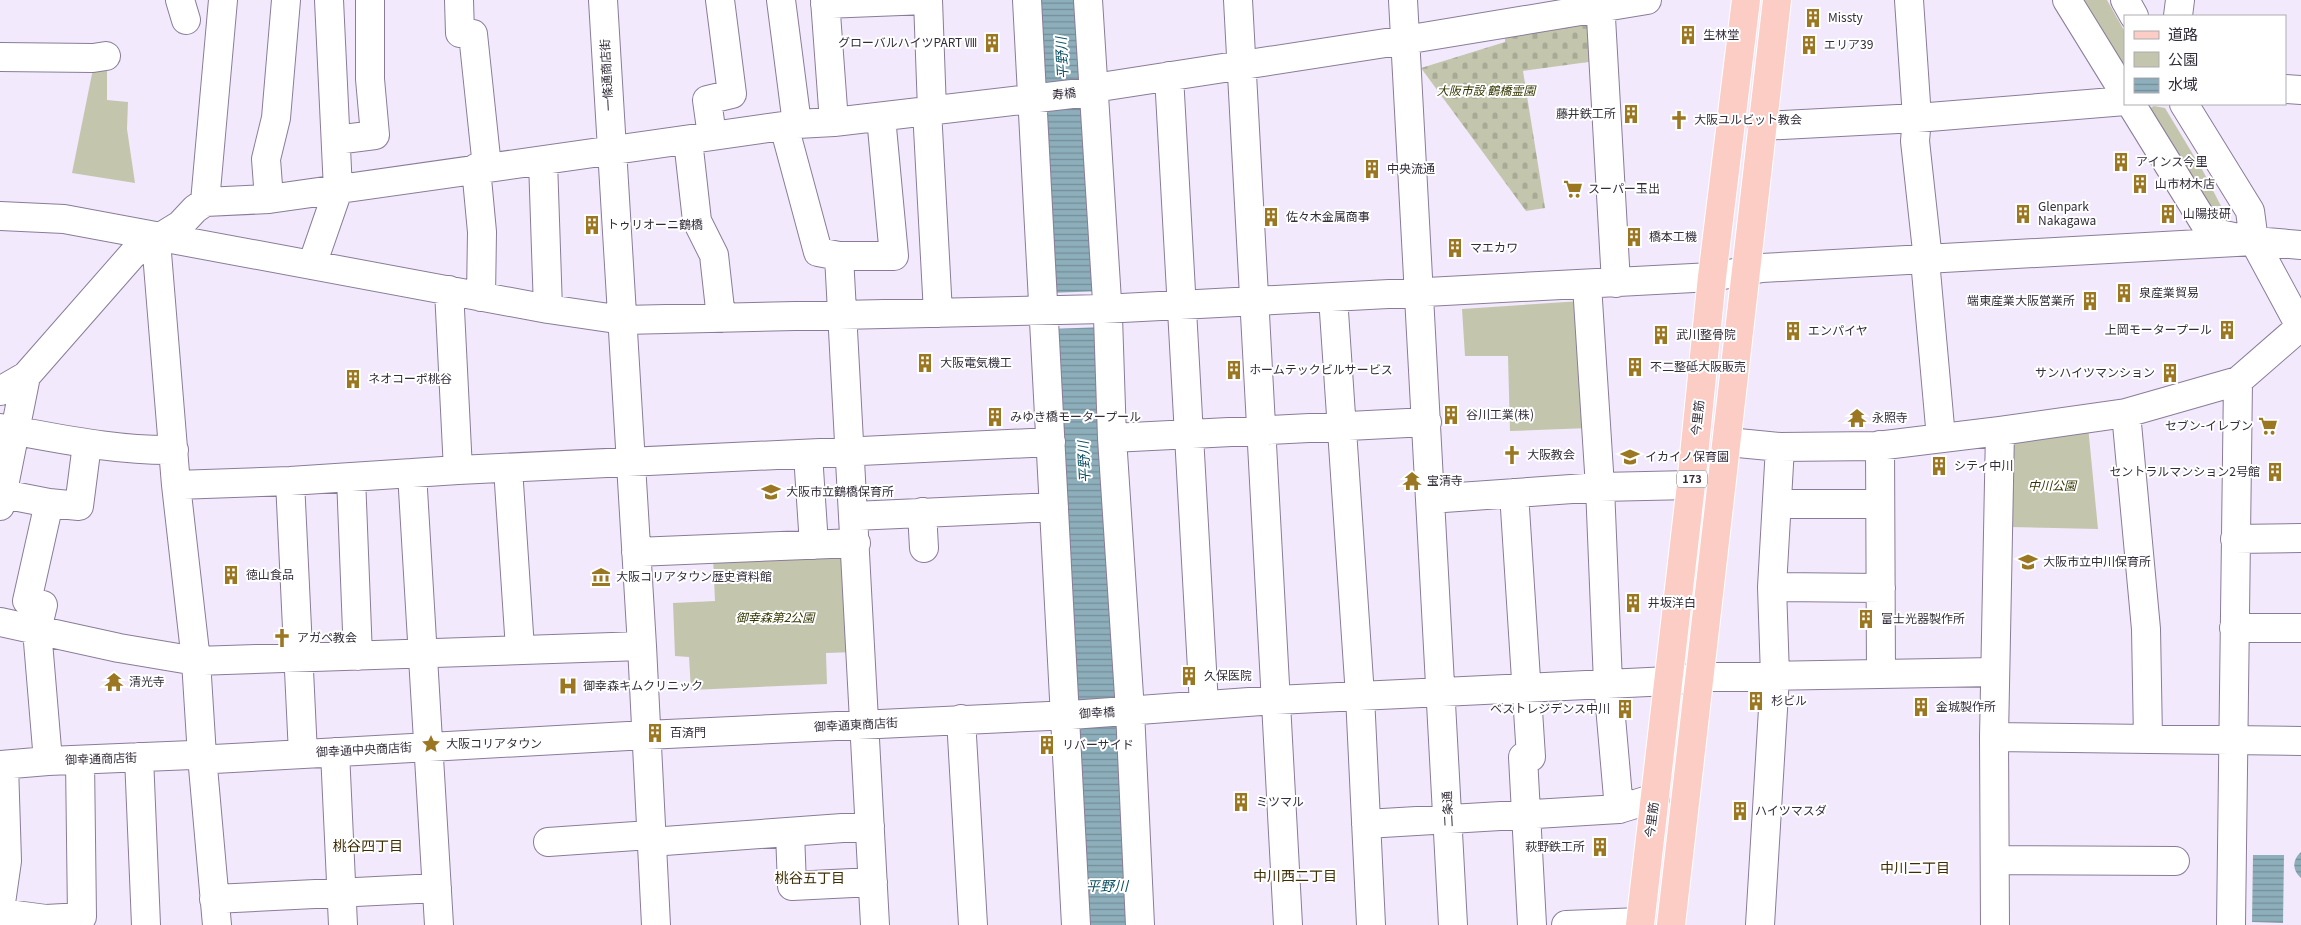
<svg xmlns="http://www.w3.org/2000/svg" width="2301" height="925" viewBox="0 0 2301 925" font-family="Georgia,'Noto Sans JP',serif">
<defs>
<pattern id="cemetery-stones" width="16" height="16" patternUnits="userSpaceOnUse" patternTransform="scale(1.25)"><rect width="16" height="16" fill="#c3c6ad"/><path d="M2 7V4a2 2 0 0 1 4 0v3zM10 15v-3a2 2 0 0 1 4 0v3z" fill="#a8aa96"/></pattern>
<pattern id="water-rules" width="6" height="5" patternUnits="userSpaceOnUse" patternTransform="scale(1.25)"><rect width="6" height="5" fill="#8daebb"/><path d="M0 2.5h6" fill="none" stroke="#748e99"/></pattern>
</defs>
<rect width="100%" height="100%" fill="#f2e9fc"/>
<!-- green -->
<path fill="#c3c6ad" d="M2077,0H2107L2125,32V75Z
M107,58V100L128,102L127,129L135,183L72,173L95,59Z
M2154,106L2165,108L2203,171L2221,206H2211L2150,113V108Z
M1581,301L1589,428L1510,431L1508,356H1465L1462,309Z
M2088,426L2098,529L2011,527L2009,445L2014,437Z
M851,552L855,652L826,653L827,684L691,690L689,657L675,656L673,603L715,601L713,557Z"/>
<!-- cemetery -->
<path fill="url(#cemetery-stones)" d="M1593,17L1596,61L1523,71L1545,208L1526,211L1421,68L1505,42V30Z"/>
<!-- water -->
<path fill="url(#water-rules)" d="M1034,0H1084L1134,925H1084Z
M2301,852V878C2292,870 2292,860 2301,852Z
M2253,855H2284L2283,923L2252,922Z"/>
<!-- pier -->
<path fill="#f2e9fc" d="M1102,291L1104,327L1050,329L1049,293Z"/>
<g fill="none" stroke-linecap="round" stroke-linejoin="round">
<!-- minor casing -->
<g stroke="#8a7c98" stroke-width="30">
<path id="minor" d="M180,0L186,20
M459,0L460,33L473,34L487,167
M603,0L642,646L656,925
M781,0L797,124
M825,0L834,122
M928,0L932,110
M1027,0L1076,925
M1088,0L1108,317L1112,438L1130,711L1140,925
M1238,0L1288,925
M1403,0L1453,925
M1600,0L1616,283
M1909,0L1917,118L1915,141L1928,260
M2067,0L2125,94
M2125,0L2134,16
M825,4L926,0
M2178,16L2180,0
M0,57L93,58L106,56
M1169,76L1204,705
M2285,89L2301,90
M2131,104L2210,232L2238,238
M2184,104L2250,211L2254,241L2301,328
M927,110L938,313
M784,126L818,252L839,256
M1762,126L1917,118L2125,101
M712,136L707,100L732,94L720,0
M336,140L375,135L370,79V0
M688,140L697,221L714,255L721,318
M543,161L548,309
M476,168L482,232L481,297
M269,199L266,159L276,118L286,0
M205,202L223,0
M0,216L64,219L548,309L623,320L1103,309L1712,277L1762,268L2254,241L2301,245
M159,238L157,253L176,485L196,661L202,756L217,925
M1925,260L1941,438
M312,265L338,190L329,0
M1587,285L1600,487L1608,683L1619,809
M449,290L458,470
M1333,297L1360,696L1371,925
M0,391L26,376L133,254L180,225L195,209L205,202L269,199L797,124L834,122L1089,92L1094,88L1405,40L1647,0
M2126,413L2146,629L2148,739
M0,428C58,438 115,451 174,450
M1112,438L1427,422
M1728,442L1780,447L1877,446L2000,431L2126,413L2238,381L2300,327
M1880,445L1881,674
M808,454L814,545
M508,468L520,649
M412,473L439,925
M351,477L358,656
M290,481L303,754
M176,485L290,481L458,470L1051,442
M1514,493L1531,757H1523L1532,925
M3,494L49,503L79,506L87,444
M1430,499L1600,487L1691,485
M1778,504H1880
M0,506L26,376
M922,512L924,548
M854,516L1054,507
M2235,539L2301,538
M636,552L856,543
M1772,587L1881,588
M0,622L119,648L196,661L642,646
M2234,628H2301
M961,719L973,925
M1994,737L2301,741
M335,752L343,925
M139,757L146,925
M48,761L37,630L43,605L27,601L49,503
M0,765L48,761L192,755L214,759L646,735L1071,715L1276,700L1669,681L1700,677L1995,672
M1366,824L1619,809L1655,798
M790,832L792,886L873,882
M548,842L650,835
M651,842L870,826
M1995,860L2175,861
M214,899L437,888
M0,910L7,861L4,765
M0,913L46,919L82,917L80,760
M875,925L839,256H894L881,117
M1566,925L1640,922
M1760,925L1775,676L1772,587L1780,447
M1995,925L1994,737L2000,431
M2231,925L2238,381"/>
</g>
<!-- major casing -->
<g stroke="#fff" stroke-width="30">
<path id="major" d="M1640,925L1691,485L1712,277L1746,0
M1671,925L1777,0"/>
</g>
<!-- minor -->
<use href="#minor" stroke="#fff" stroke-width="28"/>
<!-- major -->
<use href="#major" stroke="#fbcdc4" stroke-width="28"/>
</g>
<!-- icons -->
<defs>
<g id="building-bare" transform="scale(1.5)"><path d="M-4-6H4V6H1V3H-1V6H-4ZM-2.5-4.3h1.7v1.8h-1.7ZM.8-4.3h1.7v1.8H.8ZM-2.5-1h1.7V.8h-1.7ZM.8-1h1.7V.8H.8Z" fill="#9b7722" stroke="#fff" stroke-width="2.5" paint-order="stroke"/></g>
<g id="church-bare" transform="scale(1.5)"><path d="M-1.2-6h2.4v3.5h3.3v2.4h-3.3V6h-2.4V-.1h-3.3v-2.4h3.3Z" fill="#9b7722" stroke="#fff" stroke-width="2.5" paint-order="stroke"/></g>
<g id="supermarket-bare" transform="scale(1.5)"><path d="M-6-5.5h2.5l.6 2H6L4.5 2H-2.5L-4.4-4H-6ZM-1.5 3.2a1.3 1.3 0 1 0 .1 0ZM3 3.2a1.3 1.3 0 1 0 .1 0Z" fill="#9b7722" stroke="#fff" stroke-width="2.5" paint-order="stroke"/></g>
<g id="temple-bare" transform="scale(1.5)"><path d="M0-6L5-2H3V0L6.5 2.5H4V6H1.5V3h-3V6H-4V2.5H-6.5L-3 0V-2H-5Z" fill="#9b7722" stroke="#fff" stroke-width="2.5" paint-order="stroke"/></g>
<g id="school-bare" transform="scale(1.5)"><path d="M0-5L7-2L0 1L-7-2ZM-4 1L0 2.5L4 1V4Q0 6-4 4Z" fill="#9b7722" stroke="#fff" stroke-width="2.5" paint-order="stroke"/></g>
<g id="museum-bare" transform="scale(1.5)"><path d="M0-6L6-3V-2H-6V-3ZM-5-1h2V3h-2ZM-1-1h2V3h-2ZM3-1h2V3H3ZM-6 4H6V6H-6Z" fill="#9b7722" stroke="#fff" stroke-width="2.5" paint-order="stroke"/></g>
<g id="hospital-bare" transform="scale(1.5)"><path d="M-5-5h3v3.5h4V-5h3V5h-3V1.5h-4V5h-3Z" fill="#9b7722" stroke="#fff" stroke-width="2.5" paint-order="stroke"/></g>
<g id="sight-bare" transform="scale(1.5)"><path d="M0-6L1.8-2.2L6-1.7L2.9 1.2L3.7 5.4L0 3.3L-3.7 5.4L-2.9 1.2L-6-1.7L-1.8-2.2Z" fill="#9b7722" stroke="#fff" stroke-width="2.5" paint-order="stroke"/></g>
</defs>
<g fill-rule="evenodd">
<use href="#building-bare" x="1813" y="18"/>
<use href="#building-bare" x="1688" y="35"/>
<use href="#building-bare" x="992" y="43"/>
<use href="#building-bare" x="1809" y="45"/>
<use href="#building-bare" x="1631" y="114"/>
<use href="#church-bare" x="1679" y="120"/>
<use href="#building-bare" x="2121" y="162"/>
<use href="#building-bare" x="1372" y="169"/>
<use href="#building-bare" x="2140" y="184"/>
<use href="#supermarket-bare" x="1573" y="189"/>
<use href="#building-bare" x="2023" y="214"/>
<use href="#building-bare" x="2168" y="214"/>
<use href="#building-bare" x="1271" y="217"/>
<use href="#building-bare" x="592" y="225"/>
<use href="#building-bare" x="1634" y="237"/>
<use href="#building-bare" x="1455" y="248"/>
<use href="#building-bare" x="2124" y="293"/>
<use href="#building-bare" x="2090" y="301"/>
<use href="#building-bare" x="2227" y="330"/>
<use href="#building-bare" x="1793" y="331"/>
<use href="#building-bare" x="1661" y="335"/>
<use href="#building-bare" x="925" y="363"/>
<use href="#building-bare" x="1635" y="367"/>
<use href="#building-bare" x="1234" y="370"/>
<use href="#building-bare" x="2170" y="373"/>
<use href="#building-bare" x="353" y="379"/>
<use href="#building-bare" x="1451" y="415"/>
<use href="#building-bare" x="995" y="417"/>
<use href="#temple-bare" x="1857" y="418"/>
<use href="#supermarket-bare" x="2268" y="426"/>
<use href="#church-bare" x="1512" y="455"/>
<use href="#school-bare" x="1630" y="457"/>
<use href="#building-bare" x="1939" y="466"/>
<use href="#building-bare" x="2275" y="472"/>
<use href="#temple-bare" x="1412" y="481"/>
<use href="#school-bare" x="771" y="492"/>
<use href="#school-bare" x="2028" y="562"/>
<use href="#building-bare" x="231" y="575"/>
<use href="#museum-bare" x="601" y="577"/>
<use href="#building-bare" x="1633" y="603"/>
<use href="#building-bare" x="1866" y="619"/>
<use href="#church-bare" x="282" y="638"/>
<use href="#building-bare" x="1189" y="676"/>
<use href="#temple-bare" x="114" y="682"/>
<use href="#hospital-bare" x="568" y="686"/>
<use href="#building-bare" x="1756" y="701"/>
<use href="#building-bare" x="1921" y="707"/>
<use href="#building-bare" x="1625" y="709"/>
<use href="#building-bare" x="655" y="733"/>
<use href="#sight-bare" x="431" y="744"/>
<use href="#building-bare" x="1047" y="745"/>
<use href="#building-bare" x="1241" y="802"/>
<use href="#building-bare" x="1740" y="811"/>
<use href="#building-bare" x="1600" y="847"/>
</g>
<g text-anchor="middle" stroke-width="4" stroke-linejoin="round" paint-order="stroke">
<!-- shield labels -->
<rect fill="#fff" stroke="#706c75" stroke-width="1" x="1677" y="470.5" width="30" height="17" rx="4"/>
<g font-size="11" font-weight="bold" fill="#332d3a">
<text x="1692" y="483">173</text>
</g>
<!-- poi labels -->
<g font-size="12" fill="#332d3a" stroke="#fff" text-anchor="start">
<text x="1828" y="22">Missty</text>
<text x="1703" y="39">生林堂</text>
<text x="977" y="47" text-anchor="end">グローバルハイツPART Ⅷ</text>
<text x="1824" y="49">エリア39</text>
<text x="1616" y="118" text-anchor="end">藤井鉄工所</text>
<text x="1694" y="124">大阪ユルビット教会</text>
<text x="2136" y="166">アインス今里</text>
<text x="1387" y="173">中央流通</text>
<text x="2155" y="188">山市材木店</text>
<text x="1588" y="193">スーパー玉出</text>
<text x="2038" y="211">Glenpark<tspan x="2038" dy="14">Nakagawa</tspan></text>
<text x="2183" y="218">山陽技研</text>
<text x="1286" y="221">佐々木金属商事</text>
<text x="607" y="229">トゥリオーニ鶴橋</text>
<text x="1649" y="241">橋本工機</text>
<text x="1470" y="252">マエカワ</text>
<text x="2139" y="297">泉産業貿易</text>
<text x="2075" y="305" text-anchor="end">端東産業大阪営業所</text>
<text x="2212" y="334" text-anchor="end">上岡モータープール</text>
<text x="1808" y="335">エンパイヤ</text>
<text x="1676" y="339">武川整骨院</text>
<text x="940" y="367">大阪電気機工</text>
<text x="1650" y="371">不二整砥大阪販売</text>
<text x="1249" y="374">ホームテックビルサービス</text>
<text x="2155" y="377" text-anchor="end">サンハイツマンション</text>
<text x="368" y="383">ネオコーポ桃谷</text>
<text x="1466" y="419">谷川工業(株)</text>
<text x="1010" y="421">みゆき橋モータープール</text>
<text x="1872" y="422">永照寺</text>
<text x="2253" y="430" text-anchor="end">セブン-イレブン</text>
<text x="1527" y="459">大阪教会</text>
<text x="1645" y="461">イカイノ保育園</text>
<text x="1954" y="470">シティ中川</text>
<text x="2260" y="476" text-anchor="end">セントラルマンション2号館</text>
<text x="1427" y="485">宝清寺</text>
<text x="786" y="496">大阪市立鶴橋保育所</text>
<text x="2043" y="566">大阪市立中川保育所</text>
<text x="246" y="579">徳山食品</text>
<text x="616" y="581">大阪コリアタウン歴史資料館</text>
<text x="1648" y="607">井坂洋白</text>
<text x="1881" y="623">富士光器製作所</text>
<text x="297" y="642">アガペ教会</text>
<text x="1204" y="680">久保医院</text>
<text x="129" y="686">清光寺</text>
<text x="583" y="690">御幸森キムクリニック</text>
<text x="1771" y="705">杉ビル</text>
<text x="1936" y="711">金城製作所</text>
<text x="1610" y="713" text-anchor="end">ベストレジデンス中川</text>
<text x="670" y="737">百済門</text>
<text x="446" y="748">大阪コリアタウン</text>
<text x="1062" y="749">リバーサイド</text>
<text x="1256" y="806">ミツマル</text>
<text x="1755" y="815">ハイツマスダ</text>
<text x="1585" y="851" text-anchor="end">萩野鉄工所</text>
</g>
<!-- street labels -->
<g font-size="12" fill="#332d3a" stroke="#fff">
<text transform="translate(607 75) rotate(-93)" y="4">一條通商店街</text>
<text transform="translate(1064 94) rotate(-6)" y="4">寿橋</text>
<text transform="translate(1698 418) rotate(-84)" y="4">今里筋</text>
<text transform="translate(1097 713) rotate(-3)" y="4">御幸橋</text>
<text transform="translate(856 725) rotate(-3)" y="4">御幸通東商店街</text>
<text transform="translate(364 750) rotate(-3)" y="4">御幸通中央商店街</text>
<text transform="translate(101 759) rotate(-2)" y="4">御幸通商店街</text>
<text transform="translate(1448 809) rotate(-93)" y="4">二条通</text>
<text transform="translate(1652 820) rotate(-83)" y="4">今里筋</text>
</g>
<!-- park labels -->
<g font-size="12" font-style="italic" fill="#343601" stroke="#fff">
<text x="1486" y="95">大阪市設 鶴橋霊園</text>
<text x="2052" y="490">中川公園</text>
<text x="775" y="622">御幸森第2公園</text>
</g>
<!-- water labels -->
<g font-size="14" font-style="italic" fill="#0c5064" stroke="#fff">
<text transform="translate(1062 58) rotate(-93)" y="5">平野川</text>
<text transform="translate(1084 462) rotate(-93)" y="5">平野川</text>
<text x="1107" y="891">平野川</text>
</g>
<!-- neighbourhood labels -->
<g font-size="14" fill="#3f2d04" stroke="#fff">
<text x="368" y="851">桃谷四丁目</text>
<text x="1915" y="873">中川二丁目</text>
<text x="1295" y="881">中川西二丁目</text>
<text x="810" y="883">桃谷五丁目</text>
</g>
</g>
<!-- legend -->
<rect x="2124" y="15" width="162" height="90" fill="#ffffff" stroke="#adabb0"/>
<rect x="2134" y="31" width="25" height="8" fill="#fbcdc4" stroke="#adabb0"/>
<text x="2168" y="40" font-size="15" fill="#332d3a">道路</text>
<rect x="2134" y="52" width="25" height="15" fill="#c3c6ad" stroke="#adabb0"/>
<text x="2168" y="65" font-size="15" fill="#332d3a">公園</text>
<rect x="2134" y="78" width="25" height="15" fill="url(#water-rules)" stroke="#adabb0"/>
<text x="2168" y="90" font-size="15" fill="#332d3a">水域</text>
</svg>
